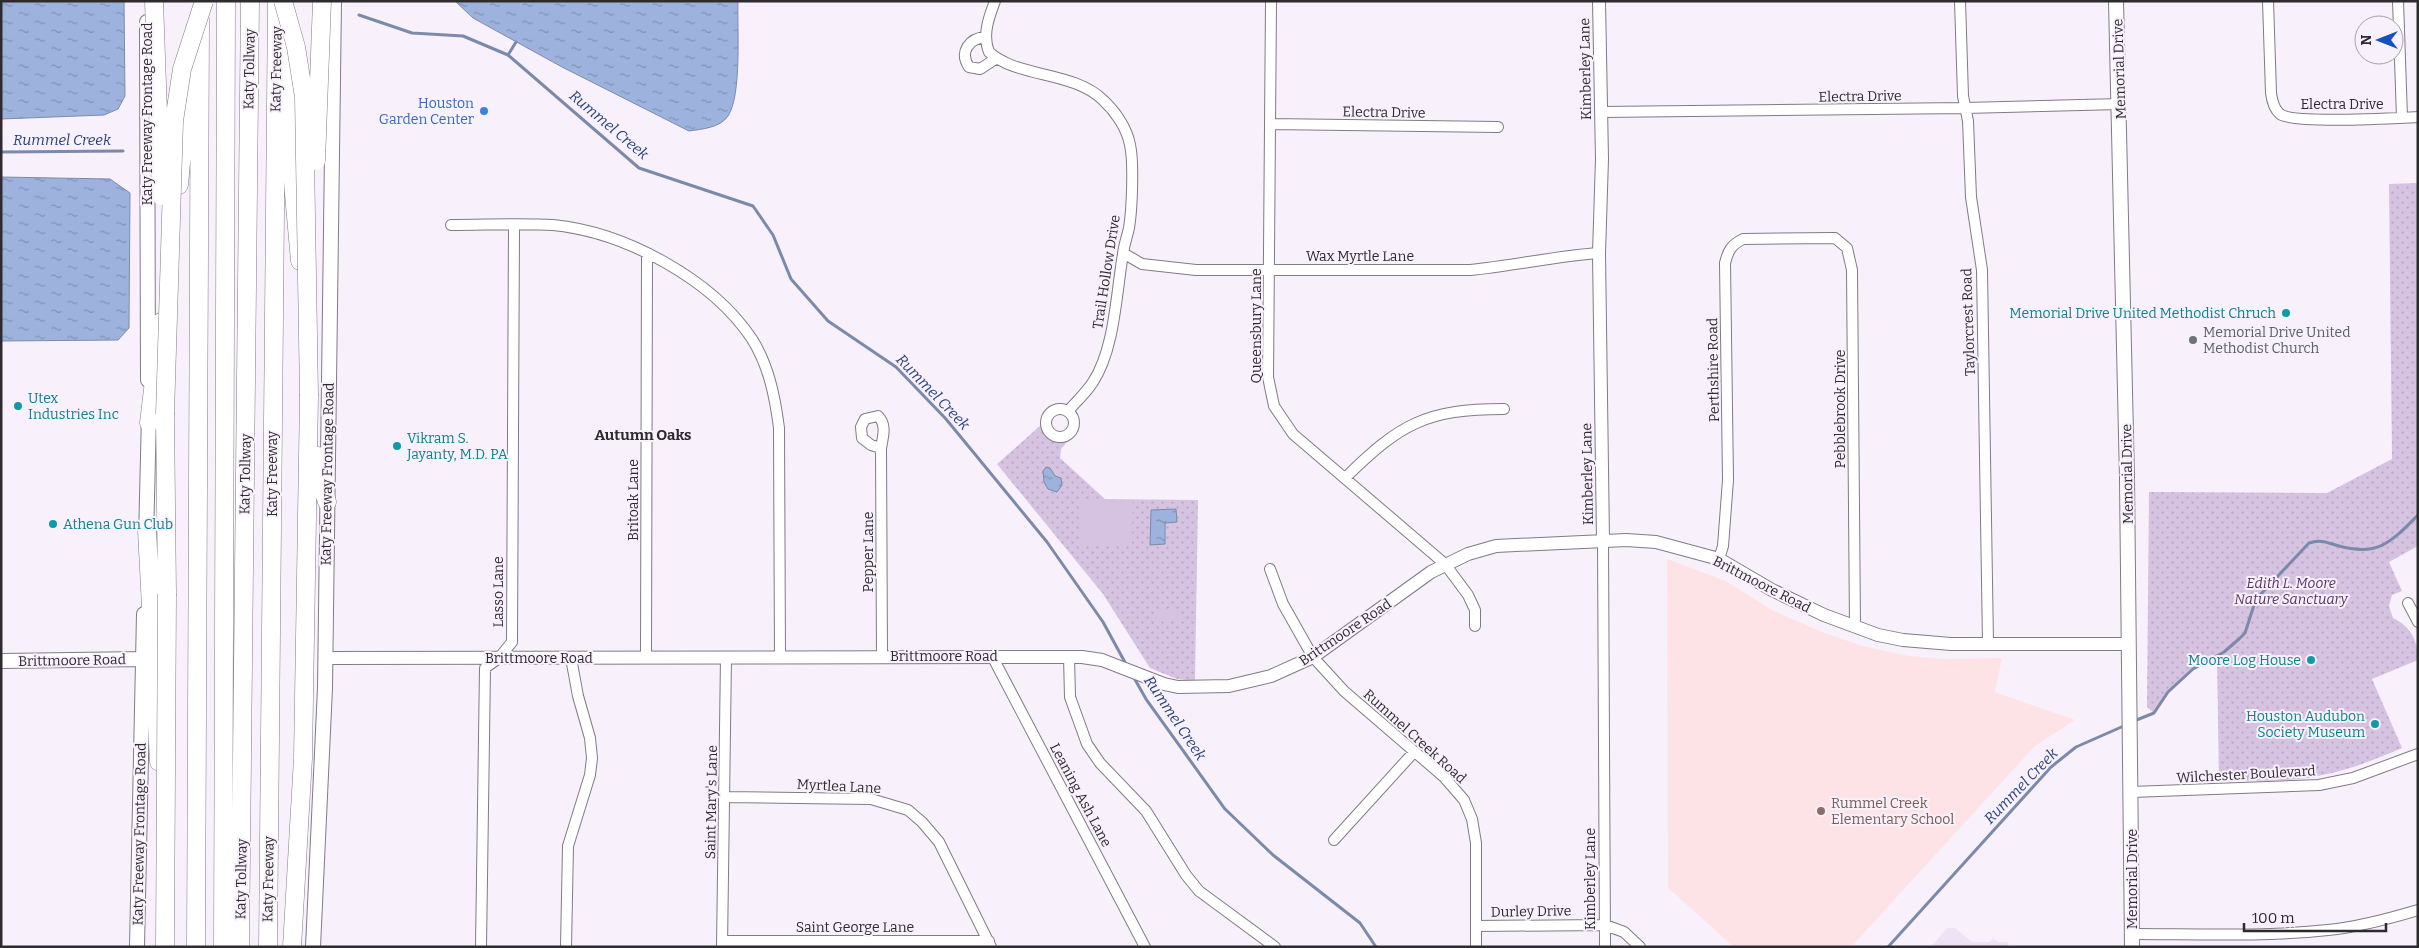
<svg xmlns="http://www.w3.org/2000/svg" width="2419" height="948" viewBox="0 0 2419 948" font-family="Bitter,serif">
<defs>
<pattern id="grass-dots" width="8" height="8" patternUnits="userSpaceOnUse" patternTransform="scale(1.25)"><rect width="8" height="8" fill="#d6c2e1"/><path d="M2 2h.1M6 6h.1" fill="none" stroke="#b8a7c1" stroke-width="1.8" stroke-linecap="round"/></pattern>
<pattern id="water-ripples" width="26" height="14" patternUnits="userSpaceOnUse" patternTransform="scale(1.25)"><rect width="26" height="14" fill="#9db3de"/><path d="M2 4q2-2 4 0t4 0M15 11q2-2 4 0t4 0" fill="none" stroke="#8092b4"/></pattern>
</defs>
<rect width="100%" height="100%" fill="#f8f1fc"/>
<!-- built -->
<path fill="#eee3f4" d="M1947,928H1955L1972,942H1990L1993,938L1998,942H2008L2009,947H1931Z"/>
<!-- education -->
<path fill="#fee3e6" d="M1667,559L1726,581L1772,610L1822,632L1863,646L1909,656L1947,659L2002,658L1995,692L2075,720L2035,746L1851,947H1734L1668,888Z"/>
<!-- grass -->
<path fill="url(#grass-dots)" d="M2418,183V546L2389,562L2402,591L2392,595L2389,606L2393,618C2411,627 2418,640 2418,660L2372,679L2402,748C2376,759 2350,770 2322,775C2289,783 2253,780 2219,781L2217,656C2190,668 2171,687 2154,713L2147,707L2149,492L2327,493L2392,459L2389,184Z
M1041,425L1049,440L1067,442L1061,449L1060,458L1105,499L1198,500L1195,681L1177,679L1150,668L1103,594L997,464Z"/>
<!-- pitch -->
<path fill="#d6c2e1" d="M1081,501L1133,502L1132,546H1084L1080,542Z
M1157,610H1180V620H1157Z"/>
<!-- water -->
<path fill="url(#water-ripples)" stroke="#7c8aaa" d="M1,1H124L125,96L118,109L104,115L1,119Z
M455,1H738C737,28 742,95 728,116C720,128 702,129 689,131L562,67L473,18Z
M1,177L110,179L130,193L129,328L118,340L1,341Z
M1046,467L1050,468L1055,476L1061,478L1062,485L1057,492L1048,489L1044,482L1043,471Z
M1176,509L1177,522L1165,523V544L1150,545L1151,510Z"/>
<g fill="none" stroke-linecap="round" stroke-linejoin="round">
<!-- stream -->
<path stroke="#7c8aaa" stroke-width="3" d="M359,15L412,33L463,36L508,55L639,168L753,206L773,235L791,279L828,321L896,367L946,419L1047,542L1103,622L1127,666
M508,55L516,42
M1,152L123,151
M1133,676L1146,699L1225,809L1273,855L1360,923L1376,947
M2134,721L2154,713L2168,692L2193,669L2224,652L2239,639L2245,633L2255,602L2260,595L2309,543C2321,539 2328,543 2339,546C2379,557 2392,541 2418,515
M1888,947L2051,767L2076,747L2126,725"/>
<!-- minor casing -->
<g stroke="#817b84" stroke-width="12">
<path id="minor" d="M995,1C989,17 982,35 989,52C1017,78 1074,71 1103,100C1115,111 1127,128 1130,145C1134,162 1132,210 1129,228C1127,237 1124,245 1123,254C1116,294 1115,348 1093,382C1086,393 1076,402 1068,411
M1271,1L1268,377L1274,406L1293,434L1445,564L1468,595L1475,610V626
M1960,1L1963,96L1968,121L1971,197L1982,270L1988,643
M2268,1L2271,93C2272,101 2274,109 2280,114C2293,124 2395,118 2418,117
M2398,1L2402,118
M986,37C969,38 959,52 969,67L980,69L997,58
M1601,112L1965,108L2120,104
M1270,124L1498,127
M451,225C485,225 520,223 553,225C625,232 712,279 752,339C769,366 775,397 779,428L780,657
M1123,253L1142,264L1196,270H1470C1513,266 1555,256 1599,253
M1046 423a14 14 0 1 1 28 0a14 14 0 1 1-28 0Z
M881,448L871,445L862,438L861,427L865,419L878,416C887,425 883,436 881,448L882,656
M1346,477C1400,424 1426,409 1504,409
M1603,540L1605,947
M1719,559L1723,546L1728,480L1725,263C1728,251 1731,245 1743,239L1835,238L1847,248L1852,270L1855,627
M1270,569L1283,604L1313,657L1344,691L1444,777L1464,800L1472,819L1476,843V947
M2408,603L2418,622
M992,656L1145,947
M646,657L647,253
M1069,657L1070,697L1087,744L1100,763L1146,811L1186,875L1199,891L1275,947
M2131,792L2319,785L2353,778L2418,754
M725,797L871,799L908,810L922,822L939,842L991,947
M1334,840L1414,752
M1476,926L1605,925L1624,932L1640,947
M2132,934C2197,934 2263,937 2328,930C2358,927 2388,919 2418,910
M722,941H989
M481,947L485,668L499,658L512,642L514,226
M566,947L568,846L590,775L592,758L590,738L578,696L571,658
M722,947L726,657"/>
</g>
<!-- tertiary casing -->
<g stroke="#817b84" stroke-width="14">
<path id="tertiary" d="M1599,1L1602,159L1599,253L1603,540
M325,658L1082,657L1102,660L1164,684L1178,687L1229,686L1271,676L1313,657L1431,572L1468,554L1496,546L1626,540L1656,542L1719,559L1772,590L1824,615L1878,635L1903,640L1951,644H2129"/>
</g>
<!-- secondary casing -->
<g stroke="#817b84" stroke-width="16">
<path id="secondary" d="M2116,1L2127,478L2132,947
M147,22L148,380
M146,540L149,414
M1,661L143,659
M137,947L144,614
M313,947L325,688L334,1"/>
</g>
<!-- motorway casing -->
<g stroke="#817b84" stroke-width="19">
<path id="motorway" d="M286,52L294,194L300,261
M179,185L189,74
M165,414L167,594
M149,423L161,322
M318,456L319,474L327,502
M147,530L159,762
M196,947L200,19
M223,947L226,1
M240,947L250,1
M268,947L277,1
M292,947L303,758L309,396"/>
</g>
<!-- minor -->
<use href="#minor" stroke="#fff" stroke-width="10"/>
<!-- tertiary -->
<use href="#tertiary" stroke="#fff" stroke-width="12"/>
<!-- secondary -->
<use href="#secondary" stroke="#fff" stroke-width="14"/>
<!-- motorway -->
<use href="#motorway" stroke="#fff" stroke-width="18"/>
<!-- motorway-bridge casing -->
<g stroke="#817b84" stroke-width="19" stroke-linecap="butt">
<path id="motorway-bridge" d="M154,1L161,196
M283,1L296,47L304,97L309,396
M316,161L322,1
M165,414L174,121L182,69L204,1
M165,947L167,594"/>
</g>
<!-- motorway-bridge -->
<use href="#motorway-bridge" stroke="#fff" stroke-width="18"/>
</g>
<!-- markers -->
<circle fill="#3f7fe0" stroke="#f8f1fc" stroke-width="2" cx="484" cy="111" r="5"/>
<g fill="#0f9aa8" stroke="#f8f1fc" stroke-width="2">
<circle cx="2286" cy="313" r="5"/>
<circle cx="18" cy="406" r="5"/>
<circle cx="397" cy="446" r="5"/>
<circle cx="53" cy="524" r="5"/>
<circle cx="2311" cy="660" r="5"/>
<circle cx="2375" cy="724" r="5"/>
</g>
<circle fill="#6b7280" stroke="#f8f1fc" stroke-width="2" cx="2193" cy="340" r="5"/>
<circle fill="#8d6e63" stroke="#f8f1fc" stroke-width="2" cx="1821" cy="811" r="5"/>
<g text-anchor="middle" stroke-width="4" stroke-linejoin="round" paint-order="stroke">
<!-- street labels -->
<g font-size="14" fill="#2e2b2f" stroke="#f8f1fc">
<text transform="translate(249 69) rotate(-89)" y="5">Katy Tollway</text>
<text transform="translate(276 69) rotate(-89)" y="5">Katy Freeway</text>
<text transform="translate(1585 69) rotate(-91)" y="5">Kimberley Lane</text>
<text transform="translate(2119 69) rotate(-92)" y="5">Memorial Drive</text>
<text transform="translate(1860 96) rotate(-1)" y="5">Electra Drive</text>
<text x="2342" y="109">Electra Drive</text>
<text transform="translate(1384 112) rotate(1)" y="5">Electra Drive</text>
<text transform="translate(147 114) rotate(-90)" y="5">Katy Freeway Frontage Road</text>
<text x="1360" y="261">Wax Myrtle Lane</text>
<text transform="translate(1106 272) rotate(-81)" y="5">Trail Hollow Drive</text>
<text transform="translate(1968 322) rotate(-92)" y="5">Taylorcrest Road</text>
<text transform="translate(1256 326) rotate(-90)" y="5">Queensbury Lane</text>
<text transform="translate(1713 370) rotate(-91)" y="5">Perthshire Road</text>
<text transform="translate(1840 409) rotate(-90)" y="5">Pebblebrook Drive</text>
<text transform="translate(245 474) rotate(-89)" y="5">Katy Tollway</text>
<text transform="translate(272 474) rotate(-90)" y="5">Katy Freeway</text>
<text transform="translate(327 474) rotate(-89)" y="5">Katy Freeway Frontage Road</text>
<text transform="translate(1587 474) rotate(-91)" y="5">Kimberley Lane</text>
<text transform="translate(2127 474) rotate(-91)" y="5">Memorial Drive</text>
<text transform="translate(633 500) rotate(-90)" y="5">Britoak Lane</text>
<text transform="translate(868 552) rotate(-90)" y="5">Pepper Lane</text>
<text transform="translate(1762 584) rotate(27)" y="5">Brittmoore Road</text>
<text transform="translate(498 592) rotate(-90)" y="5">Lasso Lane</text>
<text transform="translate(1345 632) rotate(-34)" y="5">Brittmoore Road</text>
<text x="944" y="661">Brittmoore Road</text>
<text x="539" y="663">Brittmoore Road</text>
<text transform="translate(72 660) rotate(-1)" y="5">Brittmoore Road</text>
<text transform="translate(1415 736) rotate(42)" y="5">Rummel Creek Road</text>
<text transform="translate(2246 774) rotate(-3)" y="5">Wilchester Boulevard</text>
<text transform="translate(839 786) rotate(3)" y="5">Myrtlea Lane</text>
<text transform="translate(1081 795) rotate(62)" y="5">Leaning Ash Lane</text>
<text transform="translate(711 802) rotate(-89)" y="5">Saint Mary's Lane</text>
<text transform="translate(139 834) rotate(-89)" y="5">Katy Freeway Frontage Road</text>
<text transform="translate(241 879) rotate(-89)" y="5">Katy Tollway</text>
<text transform="translate(268 879) rotate(-89)" y="5">Katy Freeway</text>
<text transform="translate(1590 879) rotate(-90)" y="5">Kimberley Lane</text>
<text transform="translate(2132 879) rotate(-90)" y="5">Memorial Drive</text>
<text transform="translate(1531 911) rotate(-1)" y="5">Durley Drive</text>
<text x="855" y="932">Saint George Lane</text>
</g>
<!-- shop labels -->
<g font-size="14" fill="#366cbe" stroke="#f8f1fc" text-anchor="end">
<text x="474" y="108">Houston<tspan x="474" dy="16">Garden Center</tspan></text>
</g>
<!-- culture labels -->
<g font-size="14" fill="#0d838f" stroke="#f8f1fc" text-anchor="end">
<text x="2276" y="318">Memorial Drive United Methodist Chruch</text>
<text x="28" y="403" text-anchor="start">Utex<tspan x="28" dy="16">Industries Inc</tspan></text>
<text x="407" y="443" text-anchor="start">Vikram S.<tspan x="407" dy="16">Jayanty, M.D. PA</tspan></text>
<text x="63" y="529" text-anchor="start">Athena Gun Club</text>
<text x="2301" y="665">Moore Log House</text>
<text x="2365" y="721">Houston Audubon<tspan x="2365" dy="16">Society Museum</tspan></text>
</g>
<!-- worship labels -->
<g font-size="14" fill="#5b616d" stroke="#f8f1fc" text-anchor="start">
<text x="2203" y="337">Memorial Drive United<tspan x="2203" dy="16">Methodist Church</tspan></text>
</g>
<!-- park labels -->
<g font-size="14" font-style="italic" fill="#573368" stroke="#f8f1fc">
<text x="2291" y="588">Edith L. Moore<tspan x="2291" dy="16">Nature Sanctuary</tspan></text>
</g>
<!-- education labels -->
<g font-size="14" fill="#785e54" stroke="#f8f1fc" text-anchor="start">
<text x="1831" y="808">Rummel Creek<tspan x="1831" dy="16">Elementary School</tspan></text>
</g>
<!-- water labels -->
<g font-size="15" font-style="italic" fill="#2a4379" stroke="#f8f1fc">
<text transform="translate(609 125) rotate(40)" y="5">Rummel Creek</text>
<text x="62" y="145">Rummel Creek</text>
<text transform="translate(933 392) rotate(46)" y="5">Rummel Creek</text>
<text transform="translate(1175 718) rotate(56)" y="5">Rummel Creek</text>
<text transform="translate(2021 786) rotate(-46)" y="5">Rummel Creek</text>
</g>
<!-- neighbourhood labels -->
<g font-size="15" font-weight="bold" fill="#2e2b2f" stroke="#f8f1fc">
<text x="643" y="440">Autumn Oaks</text>
</g>
</g>
<!-- border -->
<rect width="2419" height="948" fill="none" stroke="#2e2b2f" stroke-width="5"/>
<!-- north arrow -->
<g transform="translate(2379 40) rotate(270)"><circle r="24" fill="#f8f1fc" stroke="#a7a2aa"/>
<path d="M0-4L9 19L0 12L-9 19Z" fill="#1550bc"/>
<text y="-8" font-size="14" font-weight="bold" text-anchor="middle" fill="#2e2b2f">N</text>
</g>
<!-- scale -->
<path d="M2244 923v8h142v-8" fill="none" stroke="#2e2b2f" stroke-width="2.5"/>
<text x="2252" y="923" font-size="15" fill="#2e2b2f" stroke="#f8f1fc" stroke-width="4" paint-order="stroke">100 m</text>
</svg>
